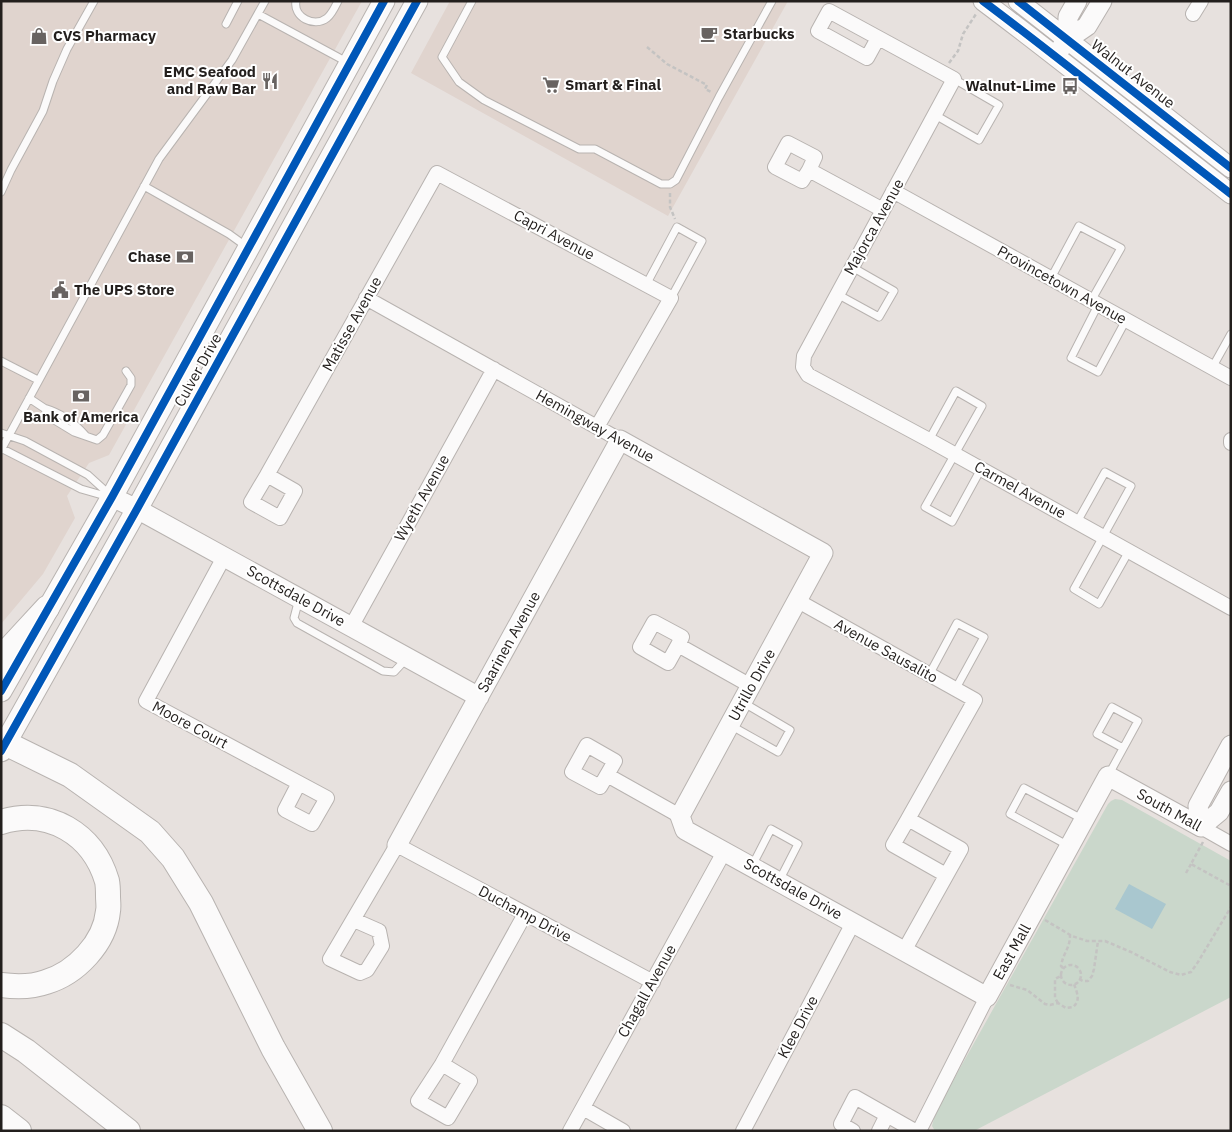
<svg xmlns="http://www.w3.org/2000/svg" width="1232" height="1132" viewBox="0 0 1232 1132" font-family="'IBM Plex Sans',sans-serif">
<rect width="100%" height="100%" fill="#e7e1de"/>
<!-- built -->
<path fill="#e0d4ce" d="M1,1H362L109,455L89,463L67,496L75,518L43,574L1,624Z
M450,1H788L668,216L411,73Z"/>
<!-- green -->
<path fill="#cad7cb" d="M1115,799L1122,800L1231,861V997L974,1131H935L932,1126L936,1111L1108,804L1111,801Z"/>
<!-- water -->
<path fill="#a9c7cf" d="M1129,884L1166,904L1152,929L1115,909Z"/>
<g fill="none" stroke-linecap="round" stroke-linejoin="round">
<!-- lane casing -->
<g stroke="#b8b3b0" stroke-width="9">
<path id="lane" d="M296,1C293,17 314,28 327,18C332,14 335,7 338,1
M472,1L442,57L459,82L484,100L579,149H595L661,184H670L676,180L719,97L772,1
M258,14L347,62
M226,24L238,1
M935,115L979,140L999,105L954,79
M144,186L229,234L247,247
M1,192L11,170L43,111L53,81L67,49L94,1
M1051,278L1079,226L1121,248L1091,301
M646,285L677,227L702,241L671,298
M837,294L879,317L894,291L852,267
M1098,305L1071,358L1098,372L1126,320
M1,361L38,380
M1212,368L1231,334
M29,398L44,408L51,418L74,432L97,440L103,435L131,385V378L126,371
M44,408C61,413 74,422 85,435
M1,433L25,441L88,475L110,495
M929,440L956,391L982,406L925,507L952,522L981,469
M1,448L81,489L109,497
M1,450L159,159L232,60L265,1
M1077,522L1105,472L1131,486L1074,589L1099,604L1129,551
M299,599L294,618L297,623L383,671L394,672L407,658
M929,675L957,623L984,637L955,690
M730,725L778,752L790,730L744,703
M1108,776L1138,721L1112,707L1097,734L1123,748
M1069,846L1010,814L1024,788L1084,820
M752,866L771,829L798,844L779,881"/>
</g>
<!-- street casing -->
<g stroke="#b8b3b0" stroke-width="16">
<path id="street" d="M1193,14L1201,1
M878,38L867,58L818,31L829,11L954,79L804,356L803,367L808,375L929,440L1231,608
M809,170L802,181L775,167L788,143L815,157L809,170L883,210
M893,191L1231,378
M366,298L620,440
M1231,440V443
M267,475L295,491L280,518L251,502L267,475L437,173L671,298L597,427
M224,557L146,701L327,798L312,824L285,810L299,783
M798,601L975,700L908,819L961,849L904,951
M351,627L494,369
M678,645L668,663L640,647L654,622L682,637L678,645L751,686
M587,745L615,761L600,787L572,772Z
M607,775L680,816
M908,819L893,845L946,875
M1201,827L1231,844
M354,920L379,931L382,946L367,970L360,973L330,959L397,845L653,982
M442,1064L470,1081L448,1118L418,1101L442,1064L525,914
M583,1108L623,1131
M570,1131L724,852
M743,1131L853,923
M853,1131L841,1124L855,1097L915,1131
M879,1131L887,1115
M919,1131L987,997"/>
</g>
<!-- secondary casing -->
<g stroke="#b8b3b0" stroke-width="21">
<path id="secondary" d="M983,1C1067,64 1148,130 1231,194
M1018,1L1231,168
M1068,39V17L1077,1
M1061,48L1068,39L1087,26L1102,1
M112,497L137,509L479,697
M1201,827L1198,806L1231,745
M1201,827L1219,812L1231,791
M397,845L620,440L823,553L680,816L685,830L987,997L1108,776L1201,827"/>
</g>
<!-- primary casing -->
<g stroke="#b8b3b0" stroke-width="23">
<path id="primary" d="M1,691L112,497L384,1
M1,751L137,509L417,1"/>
</g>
<!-- highway casing -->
<g stroke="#b8b3b0" stroke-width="26">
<path id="highway" d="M1,658L47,608
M1,741L70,775L150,832L173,858L201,903L273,1048L320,1131
M1,822C49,807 93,834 107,881C108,886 108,891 108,896C108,901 109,907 108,911C105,943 76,973 46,982C32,987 16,987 1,985
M1,1035L26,1051L128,1131
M1,1117L19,1131"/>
</g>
<!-- path -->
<path stroke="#c4c3c2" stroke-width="2.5" stroke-dasharray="4 2.5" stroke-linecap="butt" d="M647,47L667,64L707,85L705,89L711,92
M949,63L958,51L963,34L976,14
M670,193V207L675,219
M1203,842L1191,864L1231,886
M1186,873L1191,864
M1045,920L1072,936L1087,941H1105L1131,952L1170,972L1181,975L1191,972L1198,962L1231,907
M1061 975a10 10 0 1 1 20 0a10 10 0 1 1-20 0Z
M1063,968L1061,966C1063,953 1070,949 1070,935
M1079,979L1083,981H1088L1092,976L1094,969L1098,941
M1010,985L1027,990L1045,1004L1050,1005L1058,1003L1066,1008L1073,1007C1081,1000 1077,993 1074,984
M1058,1003L1055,998V979L1061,976"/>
<!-- lane -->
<use href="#lane" stroke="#fbfafa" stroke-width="7"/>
<!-- street -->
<use href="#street" stroke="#fbfafa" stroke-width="14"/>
<!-- secondary -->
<use href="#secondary" stroke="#fbfafa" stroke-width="19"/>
<!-- primary -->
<use href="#primary" stroke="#fbfafa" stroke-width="21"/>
<!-- highway -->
<use href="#highway" stroke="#fbfafa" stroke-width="24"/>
<!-- cycleway casing -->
<g stroke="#fff" stroke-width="11">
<path id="cycleway" d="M983,1C1067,64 1148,130 1231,194
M1018,1L1231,168
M1,691L112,497L384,1
M1,751L137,509L417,1"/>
</g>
<!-- cycleway -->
<use href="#cycleway" stroke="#0057b8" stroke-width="8"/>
</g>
<!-- icons -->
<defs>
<g id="cafe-bare" transform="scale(1.35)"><path d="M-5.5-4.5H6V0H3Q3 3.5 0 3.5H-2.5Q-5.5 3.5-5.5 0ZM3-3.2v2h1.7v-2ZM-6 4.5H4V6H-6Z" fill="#686361" stroke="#fff" stroke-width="2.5" paint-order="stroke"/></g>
<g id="shop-bare" transform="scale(1.35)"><path d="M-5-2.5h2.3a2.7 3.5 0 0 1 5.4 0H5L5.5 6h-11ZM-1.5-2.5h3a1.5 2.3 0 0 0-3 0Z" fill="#686361" stroke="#fff" stroke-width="2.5" paint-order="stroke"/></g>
<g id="restaurant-bare" transform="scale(1.35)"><path d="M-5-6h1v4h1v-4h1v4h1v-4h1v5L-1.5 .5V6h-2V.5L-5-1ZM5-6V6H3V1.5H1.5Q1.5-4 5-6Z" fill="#686361" stroke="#fff" stroke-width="2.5" paint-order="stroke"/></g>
<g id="supermarket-bare" transform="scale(1.35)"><path d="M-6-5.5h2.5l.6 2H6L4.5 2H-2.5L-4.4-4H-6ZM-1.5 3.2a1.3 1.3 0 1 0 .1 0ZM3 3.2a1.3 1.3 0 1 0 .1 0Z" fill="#686361" stroke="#fff" stroke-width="2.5" paint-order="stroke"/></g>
<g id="bus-bare" transform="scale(1.35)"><path d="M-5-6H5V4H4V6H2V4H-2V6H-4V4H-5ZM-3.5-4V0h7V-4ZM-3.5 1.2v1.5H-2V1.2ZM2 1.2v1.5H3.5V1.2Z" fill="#686361" stroke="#fff" stroke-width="2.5" paint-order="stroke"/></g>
<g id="bank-bare" transform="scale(1.35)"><path d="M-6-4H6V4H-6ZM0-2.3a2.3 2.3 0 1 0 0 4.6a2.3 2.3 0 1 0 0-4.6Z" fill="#686361" stroke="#fff" stroke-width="2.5" paint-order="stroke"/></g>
<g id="civic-bare" transform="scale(1.35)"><path d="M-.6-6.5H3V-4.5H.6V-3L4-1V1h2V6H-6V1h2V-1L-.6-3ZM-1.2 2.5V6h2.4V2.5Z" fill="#686361" stroke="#fff" stroke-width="2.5" paint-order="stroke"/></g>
</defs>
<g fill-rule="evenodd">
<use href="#cafe-bare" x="709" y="34"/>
<use href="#shop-bare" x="39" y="36"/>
<use href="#restaurant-bare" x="270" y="81"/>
<use href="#supermarket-bare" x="551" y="85"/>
<use href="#bus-bare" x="1070" y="86"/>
<use href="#bank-bare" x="185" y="257"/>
<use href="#civic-bare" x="60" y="290"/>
<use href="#bank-bare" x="81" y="396"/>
</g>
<g text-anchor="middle" stroke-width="4" stroke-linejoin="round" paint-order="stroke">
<!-- poi labels -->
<g font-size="15" font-weight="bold" fill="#231f1d" stroke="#fff" text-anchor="start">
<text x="723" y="39">Starbucks</text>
<text x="53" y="41">CVS Pharmacy</text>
<text x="256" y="77" text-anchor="end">EMC Seafood<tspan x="256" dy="17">and Raw Bar</tspan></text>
<text x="565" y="90">Smart &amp; Final</text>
<text x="1056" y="91" text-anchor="end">Walnut-Lime</text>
<text x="171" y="262" text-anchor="end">Chase</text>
<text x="74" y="295">The UPS Store</text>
<text x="81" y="422" text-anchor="middle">Bank of America</text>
</g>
<!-- street labels -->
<g font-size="15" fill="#231f1d" stroke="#fff">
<text transform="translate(1133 74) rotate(38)" y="5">Walnut Avenue</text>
<text transform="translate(874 227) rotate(-61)" y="5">Majorca Avenue</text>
<text transform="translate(554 235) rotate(28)" y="5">Capri Avenue</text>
<text transform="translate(1062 285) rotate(29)" y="5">Provincetown Avenue</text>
<text transform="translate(352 324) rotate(-61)" y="5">Matisse Avenue</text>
<text transform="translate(198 370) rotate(-61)" y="5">Culver Drive</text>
<text transform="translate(595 426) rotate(29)" y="5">Hemingway Avenue</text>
<text transform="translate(1020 490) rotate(29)" y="5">Carmel Avenue</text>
<text transform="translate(422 498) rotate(-61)" y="5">Wyeth Avenue</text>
<text transform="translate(296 596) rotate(29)" y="5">Scottsdale Drive</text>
<text transform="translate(509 642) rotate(-61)" y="5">Saarinen Avenue</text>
<text transform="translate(886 651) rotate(29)" y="5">Avenue Sausalito</text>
<text transform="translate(752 685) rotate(-61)" y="5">Utrillo Drive</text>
<text transform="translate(190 725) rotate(28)" y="5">Moore Court</text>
<text transform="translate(1169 810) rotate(29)" y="5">South Mall</text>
<text transform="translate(793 889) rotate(29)" y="5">Scottsdale Drive</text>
<text transform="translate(525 914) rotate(28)" y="5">Duchamp Drive</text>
<text transform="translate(1012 952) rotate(-61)" y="5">East Mall</text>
<text transform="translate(647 991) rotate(-61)" y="5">Chagall Avenue</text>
<text transform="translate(798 1027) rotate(-62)" y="5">Klee Drive</text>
</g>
</g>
<!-- border -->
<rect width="1232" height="1132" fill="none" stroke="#231f1d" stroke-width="5"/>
</svg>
